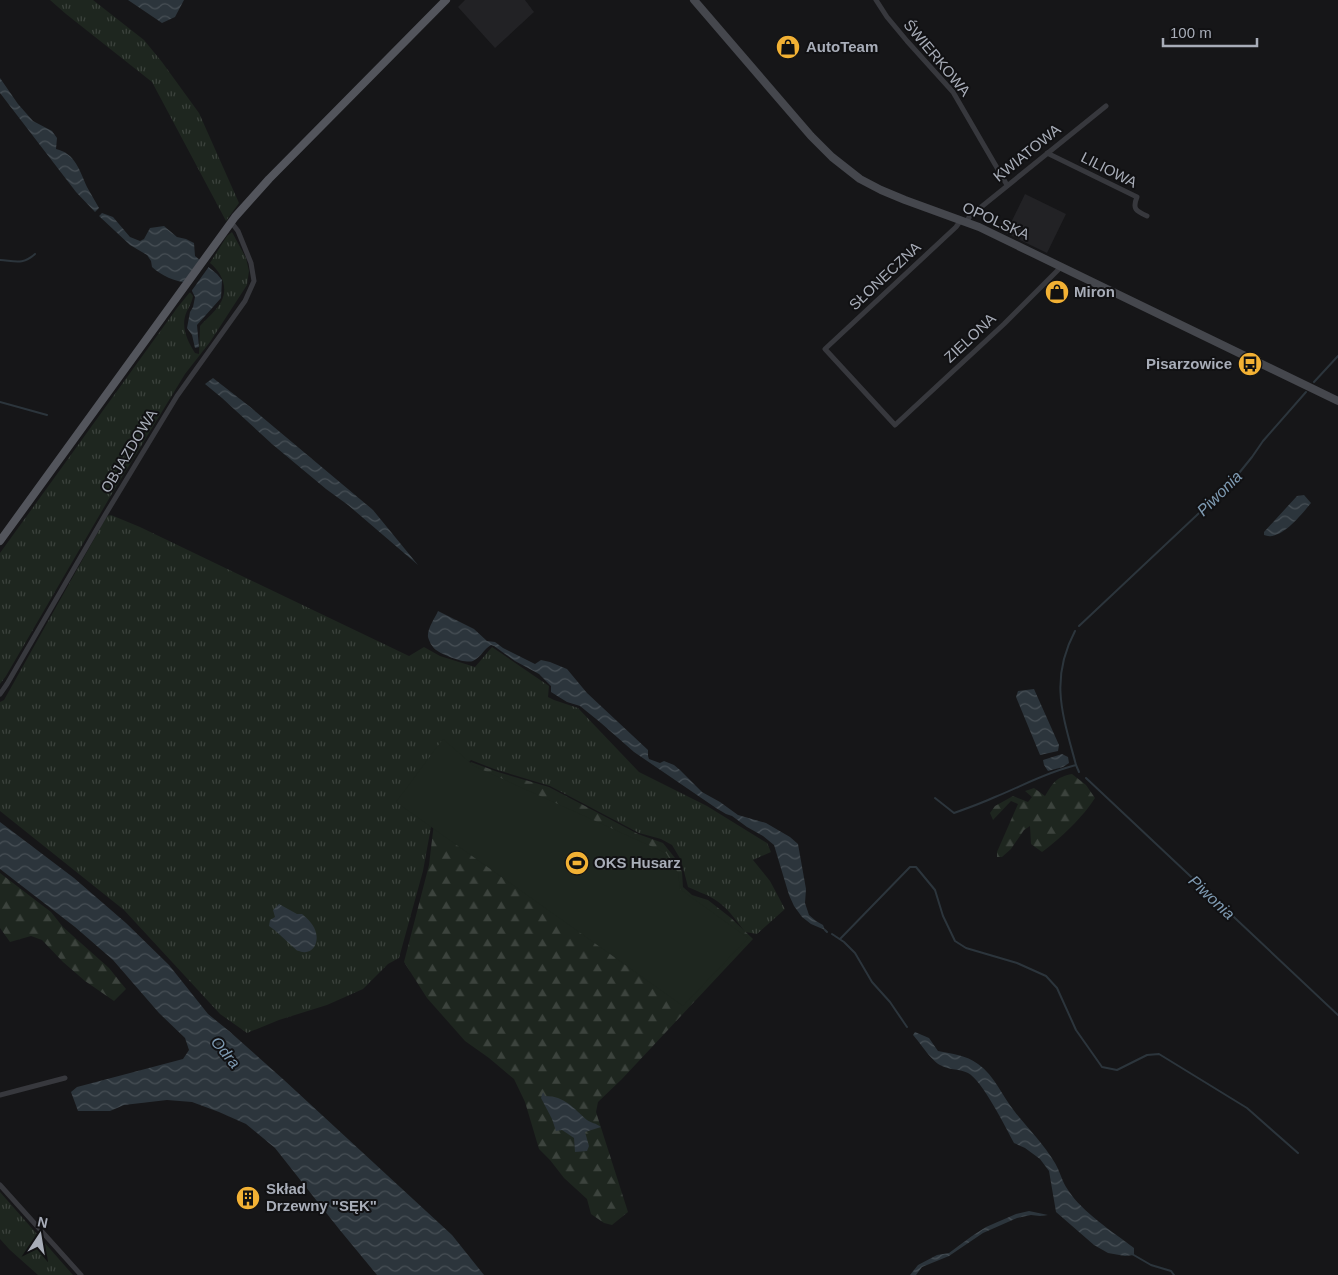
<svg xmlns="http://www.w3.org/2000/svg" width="1338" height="1275" viewBox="0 0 1338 1275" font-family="Arial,sans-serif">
<defs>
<pattern id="grass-tufts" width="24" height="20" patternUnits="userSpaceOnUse" patternTransform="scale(1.25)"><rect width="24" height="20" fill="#1e261f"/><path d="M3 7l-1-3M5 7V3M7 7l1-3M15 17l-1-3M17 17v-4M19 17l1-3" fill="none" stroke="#3c433d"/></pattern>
<pattern id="forest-firs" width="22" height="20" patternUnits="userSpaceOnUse" patternTransform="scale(1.25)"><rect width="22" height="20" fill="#1e261f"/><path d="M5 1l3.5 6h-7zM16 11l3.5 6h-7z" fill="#3c433d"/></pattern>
<pattern id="water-waves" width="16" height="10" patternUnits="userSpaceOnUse" patternTransform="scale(1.25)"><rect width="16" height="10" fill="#2c353c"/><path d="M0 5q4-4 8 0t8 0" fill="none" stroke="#485056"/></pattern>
</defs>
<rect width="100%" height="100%" fill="#161618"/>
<!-- built -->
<path fill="#222225" d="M465,0H525L534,12L495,48L458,7Z
M1025,194L1066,214L1047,253L1006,233Z"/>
<!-- grass -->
<path fill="url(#grass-tufts)" d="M50,0H93L144,40L162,62L199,113L239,203L226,221L152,82L66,14Z
M232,232L246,258L249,271L247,285L210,342L185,374L110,497L6,676L0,684V553L177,308L190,292L193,296C192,302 190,305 187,311C180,326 187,340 195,353L199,354L200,326C207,318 216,311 221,302C229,287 221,272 210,263L227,236Z
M111,515L140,527L409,656L424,647L440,656L475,667L492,647L549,686L548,697L554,700L578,708L639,772L707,806L767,843L771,852L753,860L770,881L785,909L757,934L745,932C736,920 727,907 714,899C706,894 696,891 688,887L681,860L672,845L661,839L639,833L550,786L494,769L471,760L465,766L433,816L423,871L399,958L388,964L363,989L327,1005L279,1020L247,1033L220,1014L124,910L0,811V702L4,700L107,516Z
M0,1192L73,1275H38L10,1250L0,1239Z"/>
<!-- forest -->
<path fill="url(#forest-firs)" d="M471,762L498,772L549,787L638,834L663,843L675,858L682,872L683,887L692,895L708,900L731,918L753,939L622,1079L598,1102L596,1112L628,1212L612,1225L604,1223L591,1214L587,1199L564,1178L550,1160L539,1149L525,1102L514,1079L489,1058L465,1041L427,998L404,962L429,865L434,823L452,781Z
M1072,774L1086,785L1095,798C1083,817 1060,839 1042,852L1031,844L1030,826L1024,830L1011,849L1002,857H997V852L1018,804L1011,801L993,820L990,813L995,806L1013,796L1028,802L1032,797L1025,791L1034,788L1045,796C1053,783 1056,777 1072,774Z
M0,873L51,912L63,927L109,968L126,989L114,1001L85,981L63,962L42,940L31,936L10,942L0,928Z"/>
<!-- garden -->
<path fill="#1e261f" d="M443,739L474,766L666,853L678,873L680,889L748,938L683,1006L396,802Z"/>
<!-- water -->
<path fill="url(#water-waves)" d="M128,0H184L175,17L162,23Z
M0,78L18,104L33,121L52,131L57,138L56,149C75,153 80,171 87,187C91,194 95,201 99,208L95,212L76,192L0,93Z
M102,213L113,217L130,237L140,241L144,239L150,228L164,226L177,237L186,239L194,243L195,256L217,274L222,280L221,298L197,325L199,347L195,348L192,335L187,328L190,312L193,307L195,297L188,283C174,281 162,276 152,267L151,261L147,255L130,245L99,216Z
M213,378L249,406L373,510L418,565L348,505L326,489L272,444L222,398L205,384Z
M1304,495L1311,503C1301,515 1280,542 1264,535V532L1297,496Z
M438,611L474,629L487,641L495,642L503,648L535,664L541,660L550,662L567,669L587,693L648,750V756L649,759L660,763L664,761L674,765L680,770L702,792L720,802L738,815L766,823L790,837L798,844L806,889L805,903L809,915L816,921L823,925L825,930L811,924L802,917L794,906L789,895L774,845L763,836L747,827L732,816L726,814L716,808L634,752L601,723L580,706L567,702L551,692V686L539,674L515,661L494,646L491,645C484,649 480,658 473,661C465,664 443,655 436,650C432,647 429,641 428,637C427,629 435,618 438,611Z
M1034,689L1059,745L1058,751L1040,755L1016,697L1018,691Z
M1062,754L1068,757L1069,763L1063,767L1048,771L1044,765L1043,760Z
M0,822L74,878L126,923L169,965L208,1014L229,1031L284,1080L452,1235L484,1275H377L339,1229L275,1148L246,1124L219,1112L192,1102L167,1100L124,1105L110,1111H78L71,1092L77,1087L183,1059L189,1050L185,1038L159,1013L113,960L75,927L0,869Z
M279,904L297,914H302C308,919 315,926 316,933C319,944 312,956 299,951C295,950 297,950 293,947C285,940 278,932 269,926L270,920L275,917L273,910Z
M915,1032L929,1038L938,1051C952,1054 966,1055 978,1064C995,1076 1002,1096 1015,1112C1028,1129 1044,1144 1055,1163C1060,1171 1062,1182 1068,1190C1082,1212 1113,1232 1134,1248V1255L1125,1256L1108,1253L1094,1245L1056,1212L1049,1171L1040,1159L1025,1148L1014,1143C1006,1128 982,1080 968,1073C960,1069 950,1070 942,1066C932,1062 921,1044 913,1035Z
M543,1092L545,1096C565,1096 573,1108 587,1120C591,1123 596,1123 601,1127L585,1132L589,1146L587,1151L575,1152L574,1138L562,1130L556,1131L552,1119L541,1098Z
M1029,1211L1048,1215L1040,1216L1031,1215L1017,1218L983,1233L949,1256L922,1267L916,1275H910L918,1265L937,1255L949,1253L972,1236L986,1227L1016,1214Z"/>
<!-- pier -->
<path fill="#161618" d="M201,258L210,265L190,293L186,285L182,284Z"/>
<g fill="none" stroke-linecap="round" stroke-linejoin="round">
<!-- stream -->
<path stroke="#2c353c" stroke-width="2" d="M0,260C15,261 23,265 35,254
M1314,382L1338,356
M0,402L47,415
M1079,626L1231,483L1252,457L1263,441L1306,392
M1075,631C1049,680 1063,716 1076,765L1079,772
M1086,778L1338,1015
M935,798L954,813C968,808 982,803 995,797C1022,786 1047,772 1076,765
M825,930L827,932
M832,934L844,942L855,953L872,982L890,1002L907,1027
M840,939L910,867H916L935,890L943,916L955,941L966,948L1017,963L1046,976L1057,988L1076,1030L1102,1067L1117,1070L1147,1055L1159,1054L1247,1108L1298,1153
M1132,1254L1151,1265L1171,1271L1174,1275"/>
<!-- minor -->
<path stroke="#37383d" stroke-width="5" d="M876,0L887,17L907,41L953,92L1007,185
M1047,153L1137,197C1132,209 1136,211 1147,216
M961,220L956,227L825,349L895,425L1004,324L1061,267
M966,222L970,216L1106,106
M0,694L7,684L105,515L177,396L245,301L254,281L251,263L238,231L231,222
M0,1095L65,1078
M0,1185L81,1275"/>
<!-- secondary -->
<path stroke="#45474d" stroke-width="8" d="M694,0L811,136L832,157L860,179L881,190L905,200L979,227L1338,401"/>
<!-- primary -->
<path stroke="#53555c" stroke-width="8" d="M0,541L235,217L269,179L446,0"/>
</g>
<!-- icons -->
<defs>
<g id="shop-disc" transform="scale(1.25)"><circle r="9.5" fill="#f2b134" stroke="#111113"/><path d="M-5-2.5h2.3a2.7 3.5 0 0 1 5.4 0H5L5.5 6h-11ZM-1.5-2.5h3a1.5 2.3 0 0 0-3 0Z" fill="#111"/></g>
<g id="bus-disc" transform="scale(1.25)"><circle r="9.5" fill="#f2b134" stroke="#111113"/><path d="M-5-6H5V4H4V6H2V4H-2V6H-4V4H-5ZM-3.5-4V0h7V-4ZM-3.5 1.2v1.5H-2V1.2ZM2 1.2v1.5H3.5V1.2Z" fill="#111"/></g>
<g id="stadium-disc" transform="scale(1.25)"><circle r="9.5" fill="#f2b134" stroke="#111113"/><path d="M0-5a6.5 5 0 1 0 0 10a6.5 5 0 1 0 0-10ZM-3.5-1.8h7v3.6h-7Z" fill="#111"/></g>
<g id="building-disc" transform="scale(1.25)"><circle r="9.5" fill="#f2b134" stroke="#111113"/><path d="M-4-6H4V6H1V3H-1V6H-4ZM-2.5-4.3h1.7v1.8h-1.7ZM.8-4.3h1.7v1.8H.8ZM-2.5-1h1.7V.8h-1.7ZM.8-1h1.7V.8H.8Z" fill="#111"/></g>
</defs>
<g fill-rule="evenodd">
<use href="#shop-disc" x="788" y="47"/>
<use href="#shop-disc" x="1057" y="292"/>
<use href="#bus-disc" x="1250" y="364"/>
<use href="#stadium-disc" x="577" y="863"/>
<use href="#building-disc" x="248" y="1198"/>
</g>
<g text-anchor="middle" stroke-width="4" stroke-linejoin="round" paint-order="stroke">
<!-- poi labels -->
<g font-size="15" font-weight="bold" fill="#a8adb8" stroke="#111113" text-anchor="start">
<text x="806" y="52">AutoTeam</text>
<text x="1074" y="297">Miron</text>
<text x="1232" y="369" text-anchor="end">Pisarzowice</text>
<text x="594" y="868">OKS Husarz</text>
<text x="266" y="1194">Skład<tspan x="266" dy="17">Drzewny "SĘK"</tspan></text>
</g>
<!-- street labels -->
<g font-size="15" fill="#a8adb8" stroke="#111113">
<text transform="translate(937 58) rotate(50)" y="5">ŚWIERKOWA</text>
<text transform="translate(1027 153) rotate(-39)" y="5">KWIATOWA</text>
<text transform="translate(1109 170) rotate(27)" y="5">LILIOWA</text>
<text transform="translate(996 221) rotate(24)" y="5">OPOLSKA</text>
<text transform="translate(885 276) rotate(-43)" y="5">SŁONECZNA</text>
<text transform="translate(970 338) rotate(-43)" y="5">ZIELONA</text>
<text transform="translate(129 451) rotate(-59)" y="5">OBJAZDOWA</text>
</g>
<!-- water labels -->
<g font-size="16" font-style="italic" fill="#7f9bb3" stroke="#111113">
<text transform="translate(1219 493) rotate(-45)" y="6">Piwonia</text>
<text transform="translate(1212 897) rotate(43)" y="6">Piwonia</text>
<text transform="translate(226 1052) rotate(50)" y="6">Odra</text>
</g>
</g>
<!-- north arrow -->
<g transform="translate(40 1235) rotate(12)" stroke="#111113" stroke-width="4" paint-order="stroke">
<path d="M0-4L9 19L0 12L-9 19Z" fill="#a8adb8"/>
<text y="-8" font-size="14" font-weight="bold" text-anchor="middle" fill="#a8adb8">N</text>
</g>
<!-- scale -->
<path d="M1163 38v8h94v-8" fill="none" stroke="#a8adb8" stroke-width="2.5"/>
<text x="1170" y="38" font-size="15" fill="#a8adb8" stroke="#111113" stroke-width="4" paint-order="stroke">100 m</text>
</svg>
